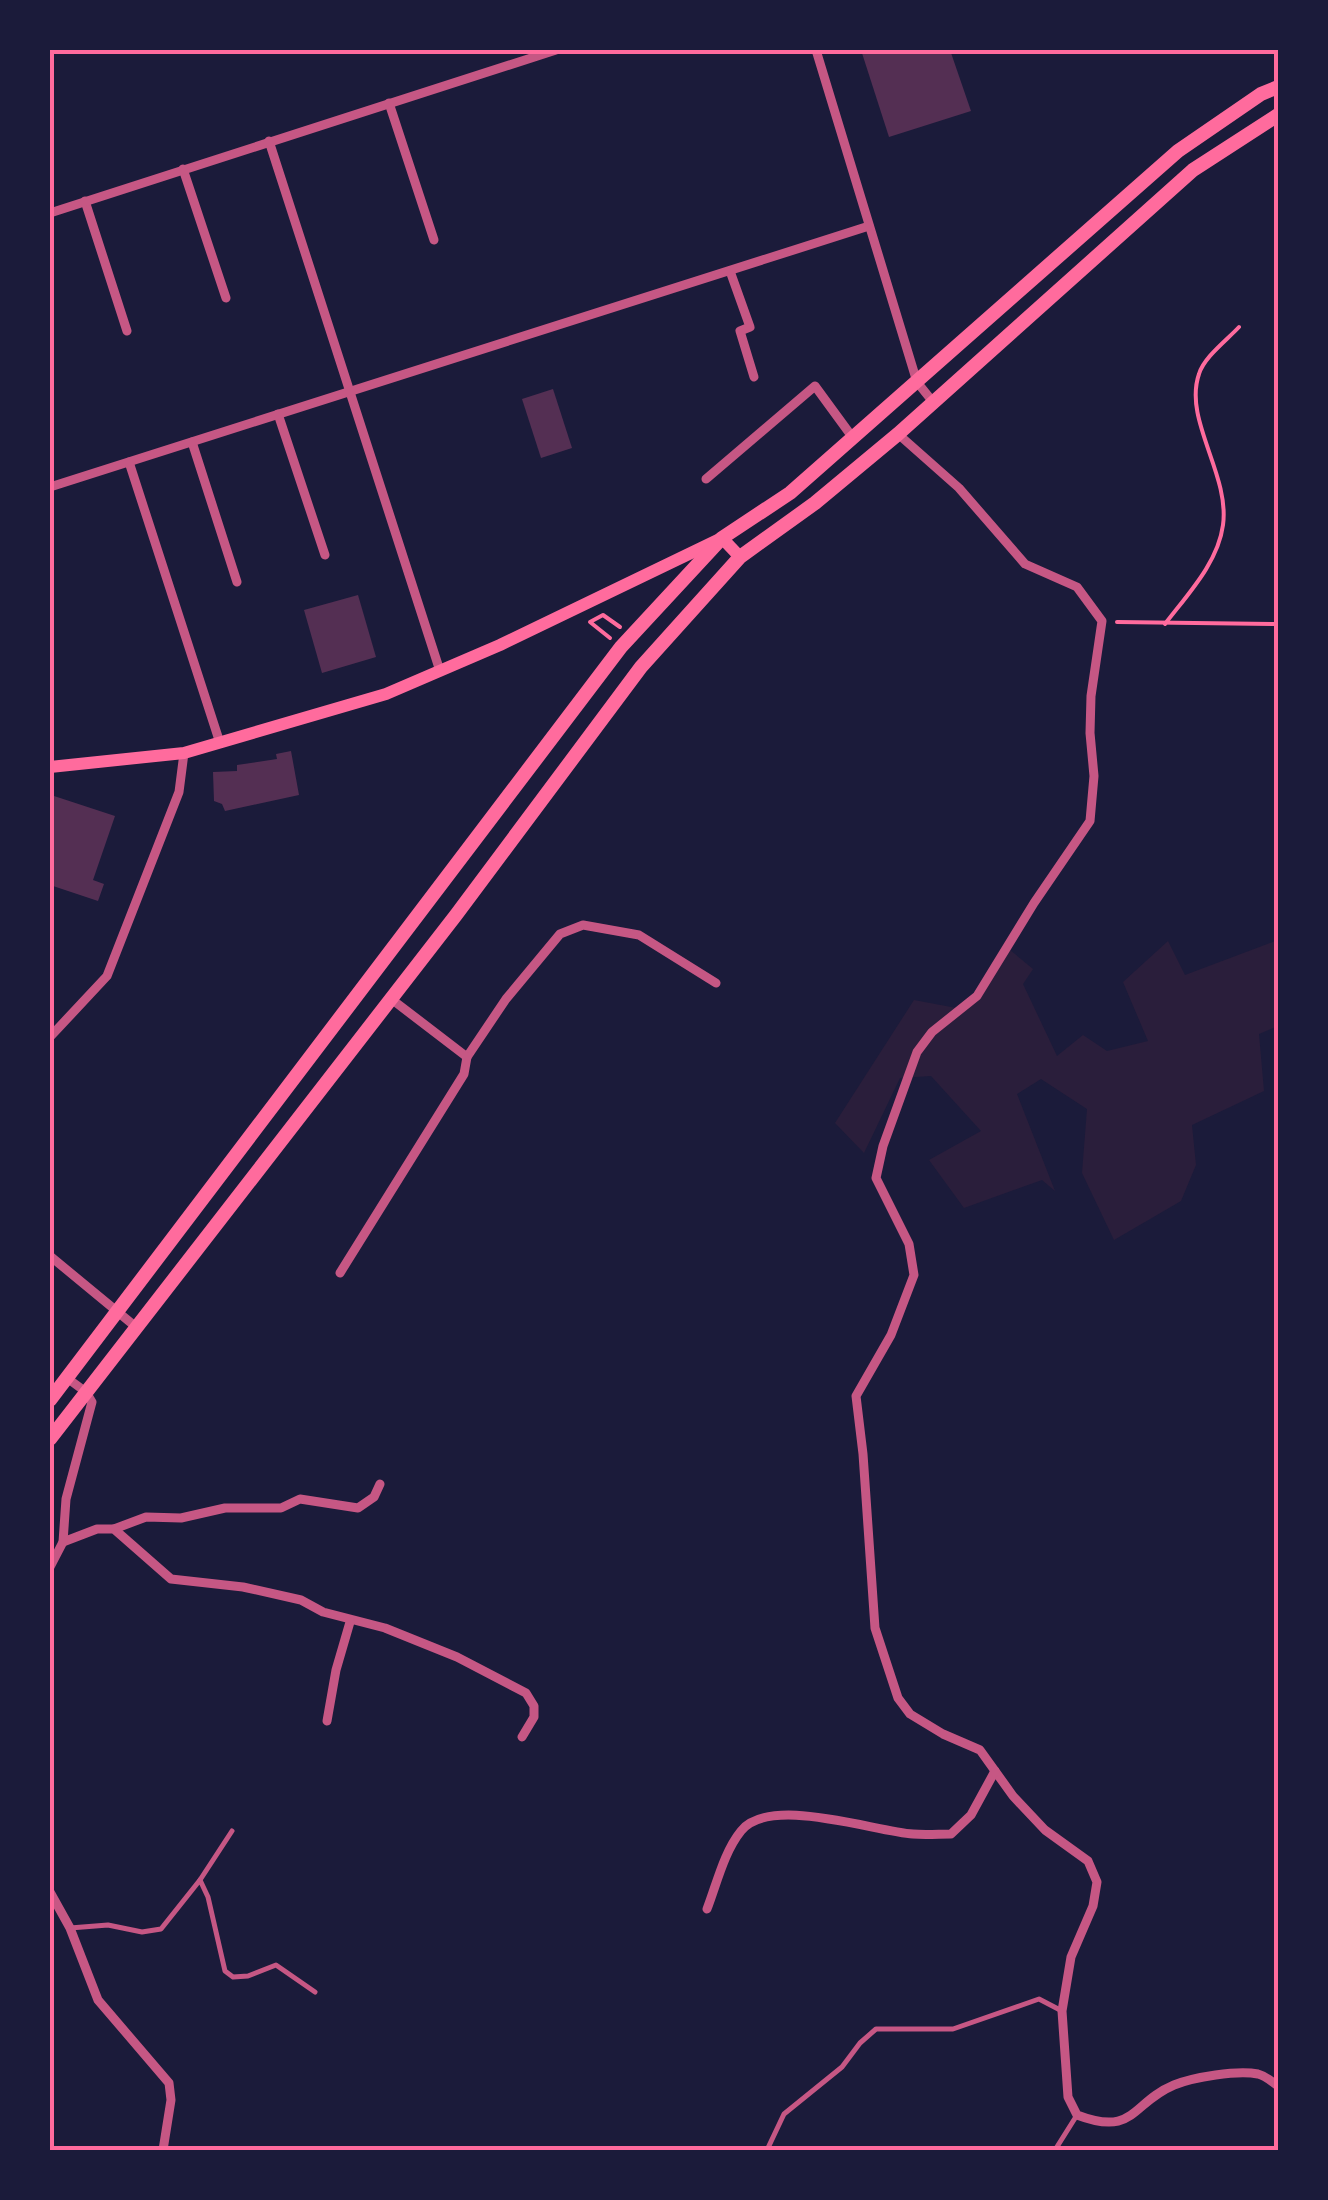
<svg xmlns="http://www.w3.org/2000/svg" width="1328" height="2200" viewBox="0 0 1328 2200" font-family="'Noto Sans',sans-serif">
<style>
.green{fill:#2a1e3b}
.building{fill:#542f53}
.lines{fill:none;stroke-linecap:round;stroke-linejoin:round}
.path{stroke:#ff6b9d;stroke-width:4}
.service{stroke:#c65784;stroke-width:5}
.minor{stroke:#c65784;stroke-width:9}
.secondary{stroke:#ff6b9d;stroke-width:12}
.primary{stroke:#ff6b9d;stroke-width:14}
.neatline{fill:none;stroke:#ff6b9d;stroke-width:4}
</style>
<rect width="100%" height="100%" fill="#1b1b3a"/>
<polygon class="green" points="1278,940 1278,1026 1259,1034 1264,1091 1192,1125 1196,1165 1181,1201 1114,1240 1082,1173 1087,1109 1041,1079 1017,1094 1055,1191 1042,1180 964,1208 929,1160 981,1131 931,1076 900,1078 864,1153 835,1123 914,1000 967,1010 1004,945 1033,969 1023,984 1057,1056 1083,1035 1107,1051 1148,1041 1123,982 1168,941 1185,975"/>
<g class="building">
<polygon points="861,50 950,50 971,111 889,137"/>
<polygon points="553,389 572,448 541,458 522,399"/>
<polygon points="358,595 376,657 322,673 304,610"/>
<polygon points="291,751 299,795 225,811 222,804 214,801 213,772 237,771 237,765 277,759 276,754"/>
<polygon points="51,795 115,816 93,880 104,884 98,901 50,885"/>
</g>
<g class="lines">
<g class="path">
<polyline points="1117,622 1278,624"/>
<path d="M1165 624C1187 595 1218 563 1223 525 1230 474 1183 420 1199 374 1204 357 1227 340 1239 327"/>
<polyline points="610,638 590,622 603,615 620,627"/>
</g>
<g class="service">
<polyline points="200,1880 232,1831"/>
<polyline points="70,1928 108,1925 142,1932 161,1929 200,1880 208,1897 225,1971 233,1977 248,1976 276,1965 315,1992"/>
<polyline points="767,2150 784,2114 842,2067 860,2043 876,2029 953,2029 1039,1999 1062,2011"/>
<polyline points="1055,2150 1077,2115"/>
</g>
<g class="minor">
<polyline points="816,50 917,382 933,402"/>
<polyline points="389,103 434,240"/>
<polyline points="269,141 440,671"/>
<polyline points="183,169 226,298"/>
<polyline points="85,201 127,331"/>
<polyline points="50,213 556,50"/>
<polyline points="730,271 750,327 740,331 754,377"/>
<polyline points="278,414 325,555"/>
<path d="M898 434 959 488 1025 564 1077 587 1102 621 1091 696 1090 733 1094 776 1090 821 1034 903 977 996 932 1032 917 1052 883 1146 876 1178 909 1244 914 1275 891 1335 856 1396 863 1454 875 1628 898 1698 910 1714 943 1734 980 1750 1013 1796 1045 1830 1088 1861 1097 1882 1093 1906 1071 1957 1062 2011 1068 2097 1077 2115C1135 2137 1131 2103 1174 2085 1194 2077 1237 2070 1258 2074 1266 2076 1272 2082 1278 2086"/>
<polyline points="192,442 237,582"/>
<polyline points="129,462 220,743"/>
<polyline points="706,479 815,386 853,438"/>
<polyline points="50,487 869,226"/>
<polyline points="50,1037 107,976 179,792 184,753"/>
<polyline points="467,1057 506,999 560,934 583,925 639,935 716,983"/>
<polyline points="50,1256 136,1327"/>
<polyline points="340,1273 464,1074 467,1057 390,998"/>
<polyline points="114,1529 146,1517 181,1518 225,1508 281,1508 300,1499 358,1508 374,1497 380,1484"/>
<polyline points="63,1542 97,1529 114,1529 171,1579 243,1587 301,1600 323,1612 385,1628 457,1657 526,1693 534,1706 534,1717 522,1737"/>
<polyline points="50,1567 63,1542 66,1499 92,1402 86,1392 67,1378"/>
<polyline points="327,1721 336,1670 350,1622"/>
<polyline points="50,1892 70,1928 98,2000 169,2083 171,2100 163,2150"/>
<path d="M707 1909C717 1883 724 1852 741 1831 769 1795 873 1831 913 1834 925 1835 939 1834 951 1834L971 1815 995 1771"/>
</g>
<polyline class="secondary" points="50,767 184,753 386,694 500,645 722,538 740,557"/>
<g class="primary">
<polyline points="50,1400 621,647 722,538 790,493 1178,151 1261,94 1278,87"/>
<polyline points="50,1439 456,915 641,667 740,557 815,503 898,434 1193,170 1278,115"/>
</g>
</g>
<rect width="1328" height="2200" fill="none" stroke="#1b1b3a" stroke-width="105"/>
<rect x="52" y="52" width="1224" height="2096" class="neatline"/>
</svg>
